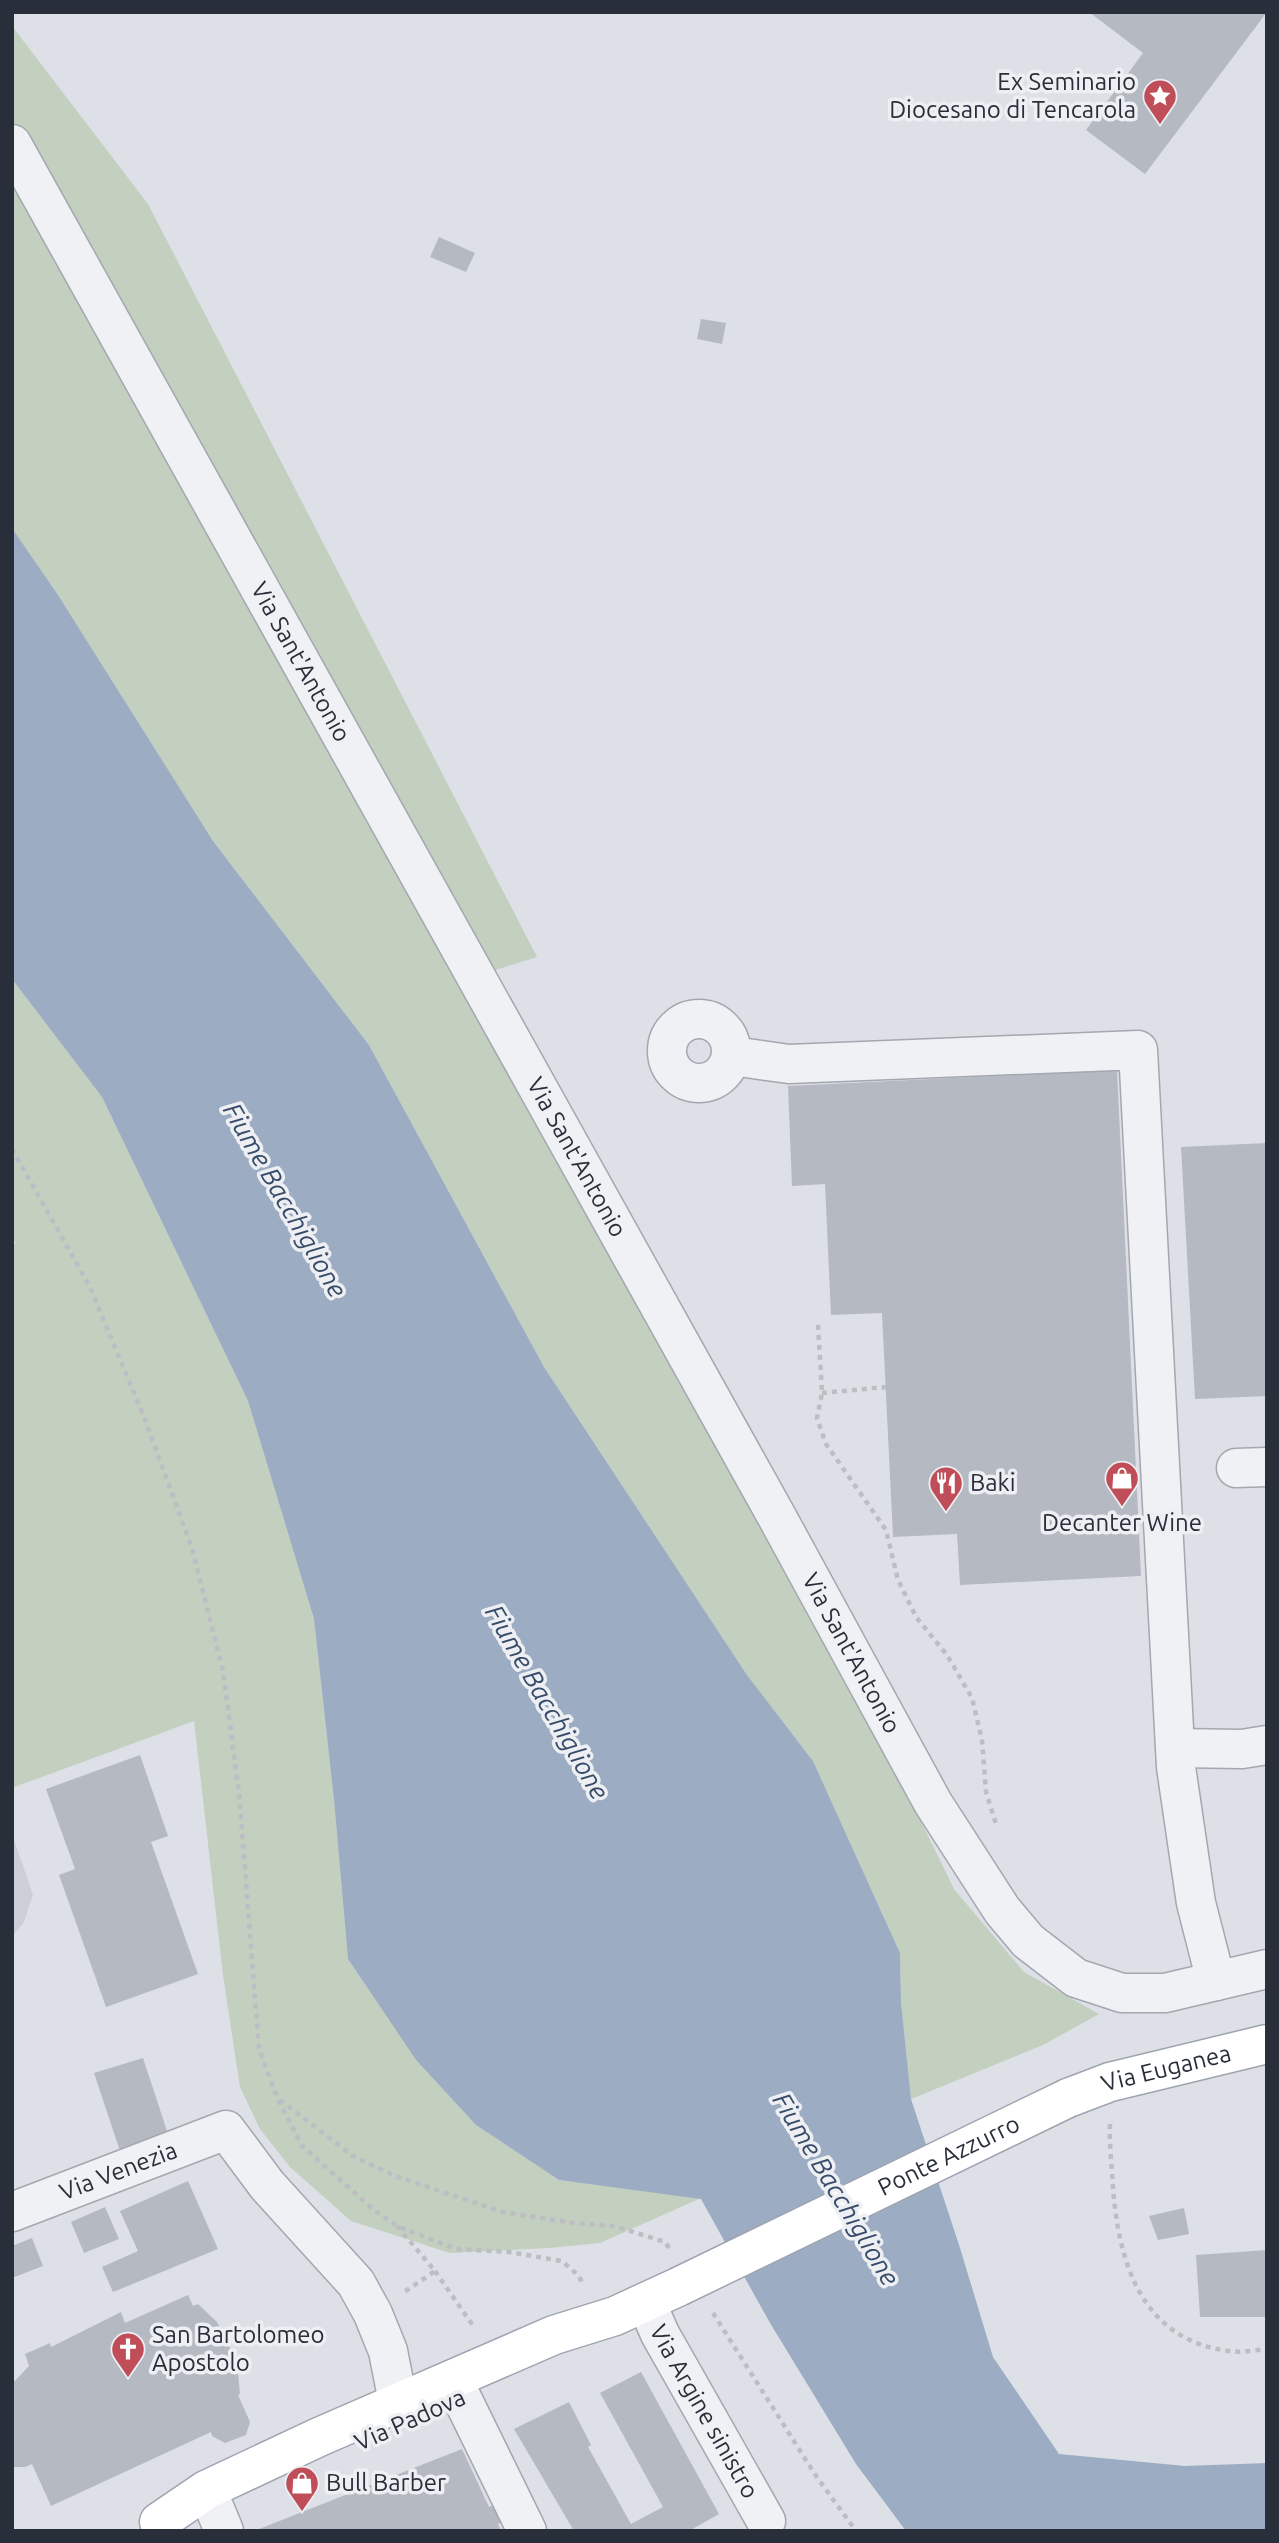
<svg xmlns="http://www.w3.org/2000/svg" width="1279" height="2543" viewBox="0 0 1279 2543" font-family="Ubuntu,sans-serif">
<style>
.built{fill:#cccfd7}
.green{fill:#c3cfbf}
.water{fill:#9cacc2}
.building{fill:#b5b9c2}
.lines{fill:none;stroke-linecap:round;stroke-linejoin:round}
.minor-casing{stroke:#a3a7af;stroke-width:41}
.major-casing{stroke:#9ea4b0;stroke-width:41}
.path{stroke:#bcbec4;stroke-width:4.5;stroke-dasharray:5 5;stroke-linecap:butt}
.minor{stroke:#f0f1f4;stroke-width:38}
.major{stroke:#fff;stroke-width:38}
.major-bridge-casing{stroke:#9ea4b0;stroke-width:41;stroke-linecap:butt}
.major-bridge{stroke:#fff;stroke-width:38}
.labels{text-anchor:middle;stroke-width:7;stroke-linejoin:round;paint-order:stroke}
.poi-label{font-size:24px;fill:#292e3b;stroke:#edeff3;text-anchor:start}
.street-label{font-size:24px;fill:#292e3b;stroke:#edeff3}
.water-label{font-size:26px;font-style:italic;fill:#374b6a;stroke:#edeff3}
</style>
<rect width="100%" height="100%" fill="#dde0e6"/>
<polygon class="built" points="12,1834 33,1895 23,1924 12,1936"/>
<g class="green">
<polygon points="12,26 148,204 537,957 473,977 774,1521 954,1889 1024,1972 1099,2014 1043,2045 911,2099 901,2002 900,1953 813,1761 747,1675 544,1367 369,1045 213,841 58,595 12,528"/>
<polygon points="12,979 102,1097 248,1401 314,1619 334,1800 348,1959 416,2060 476,2125 559,2180 701,2198 600,2243 550,2248 450,2253 351,2221 290,2167 260,2129 240,2087 223,1975 194,1721 12,1788 12,1245 16,1243 12,1238"/>
</g>
<polygon class="water" points="12,528 58,595 213,841 369,1045 544,1367 747,1675 813,1761 900,1953 901,2002 911,2099 960,2248 993,2357 1059,2454 1185,2466 1267,2463 1267,2531 906,2531 856,2464 770,2323 701,2199 559,2180 476,2125 416,2060 348,1959 334,1800 314,1619 248,1401 102,1097 12,979"/>
<g class="building">
<polygon points="1089,12 1267,12 1145,174 1086,130 1143,53"/>
<polygon points="439,237 475,253 466,272 430,257"/>
<polygon points="701,319 726,323 722,344 697,339"/>
<polygon points="1117,1070 1141,1576 960,1585 957,1534 893,1537 882,1313 831,1315 825,1184 792,1186 788,1086"/>
<polygon points="1267,1143 1267,1396 1195,1399 1181,1147"/>
<polygon points="140,1755 168,1836 151,1842 198,1974 106,2007 59,1875 75,1869 46,1789"/>
<polygon points="143,2058 169,2137 122,2157 94,2073"/>
<polygon points="188,2181 218,2249 113,2292 102,2267 138,2251 120,2211"/>
<polygon points="105,2207 119,2239 84,2253 71,2222"/>
<polygon points="1184,2208 1189,2234 1158,2240 1149,2216"/>
<polygon points="32,2238 43,2266 12,2278 12,2246"/>
<polygon points="1267,2250 1267,2317 1200,2317 1196,2255"/>
<polygon points="188,2295 193,2306 198,2304 217,2322 229,2345 238,2373 240,2394 238,2395 250,2422 246,2435 225,2443 212,2436 211,2432 51,2506 32,2464 25,2467 12,2467 12,2384 29,2366 25,2354 50,2343 51,2347 121,2312 125,2323"/>
<polygon points="641,2372 719,2514 689,2531 574,2531 514,2429 569,2402 591,2445 588,2447 631,2524 663,2507 600,2393"/>
<polygon points="462,2449 489,2507 501,2502 509,2519 498,2524 501,2531 260,2531 259,2529"/>
</g>
<g class="lines">
<g class="minor-casing">
<g id="minor">
<path id="s1" d="M12 144 777 1517 933 1803 1002 1910 1028 1941 1076 1978 1122 1993H1165L1267 1969"/>
<circle cx="699" cy="1051" r="32"/>
<polyline points="732,1056 789,1064 1138,1050 1176,1767 1196,1903 1216,1981"/>
<polyline points="1236,1468 1267,1467"/>
<polyline points="1176,1748 1242,1749 1267,1745"/>
<path id="s2" d="M12 2212 226 2130 267 2185 356 2283 373 2314 388 2351 398 2402"/>
<path id="s3" d="M646 2302 660 2334 766 2521"/>
<polyline points="461,2396 527,2531"/>
<polyline points="215,2509 224,2531"/>
</g>
</g>
<g class="major-casing">
<g id="major">
<path id="s4" d="M1068 2098 1110 2082 1267 2044"/>
<polyline points="159,2522 206,2490 319,2437 554,2335 615,2316 678,2287"/>
</g>
</g>
<g class="path">
<polyline points="12,1149 90,1287 144,1417 192,1548 223,1671 239,1793 259,2049 277,2097 302,2146 374,2210 397,2226 456,2249 509,2252 562,2261 579,2276 583,2285"/>
<polyline points="818,1325 822,1393 817,1418 826,1444 886,1530 898,1580 916,1617 947,1655 972,1698 982,1740 986,1792 996,1824"/>
<polyline points="822,1393 886,1387"/>
<polyline points="280,2100 353,2156 395,2176 503,2212 574,2223 614,2226 665,2242 669,2248"/>
<path d="M1110 2124C1109 2145 1112 2167 1113 2188 1119 2264 1142 2340 1229 2351 1241 2353 1255 2350 1267 2349"/>
<polyline points="397,2226 435,2271 403,2293"/>
<polyline points="435,2271 474,2327"/>
<polyline points="713,2313 816,2476 856,2531"/>
</g>
<use href="#minor" class="minor"/>
<use href="#major" class="major"/>
<g class="major-bridge-casing">
<g id="major-bridge">
<path id="s5" d="M678 2287 1068 2098"/>
</g>
</g>
<use href="#major-bridge" class="major-bridge"/>
</g>
<defs>
<g id="sight-pin" transform="scale(1.75)"><path d="M0 17L-7.5 6A9.5 9.5 0 1 1 7.5 6Z" fill="#bf4e59" stroke="#edeff3"/><path d="M0-6L1.8-2.2L6-1.7L2.9 1.2L3.7 5.4L0 3.3L-3.7 5.4L-2.9 1.2L-6-1.7L-1.8-2.2Z" fill="#fff"/></g>
<g id="shop-pin" transform="scale(1.75)"><path d="M0 17L-7.5 6A9.5 9.5 0 1 1 7.5 6Z" fill="#bf4e59" stroke="#edeff3"/><path d="M-5-2.5h2.3a2.7 3.5 0 0 1 5.4 0H5L5.5 6h-11ZM-1.5-2.5h3a1.5 2.3 0 0 0-3 0Z" fill="#fff"/></g>
<g id="restaurant-pin" transform="scale(1.75)"><path d="M0 17L-7.5 6A9.5 9.5 0 1 1 7.5 6Z" fill="#bf4e59" stroke="#edeff3"/><path d="M-5-6h1v4h1v-4h1v4h1v-4h1v5L-1.5 .5V6h-2V.5L-5-1ZM5-6V6H3V1.5H1.5Q1.5-4 5-6Z" fill="#fff"/></g>
<g id="church-pin" transform="scale(1.75)"><path d="M0 17L-7.5 6A9.5 9.5 0 1 1 7.5 6Z" fill="#bf4e59" stroke="#edeff3"/><path d="M-1.2-6h2.4v3.5h3.3v2.4h-3.3V6h-2.4V-.1h-3.3v-2.4h3.3Z" fill="#fff"/></g>
</defs>
<g fill-rule="evenodd">
<use href="#sight-pin" x="1160" y="96"/>
<use href="#shop-pin" x="1122" y="1478"/>
<use href="#restaurant-pin" x="946" y="1483"/>
<use href="#church-pin" x="128" y="2349"/>
<use href="#shop-pin" x="302" y="2483"/>
</g>
<g class="labels">
<g class="poi-label">
<text x="1136" y="90" text-anchor="end">Ex Seminario<tspan x="1136" dy="28">Diocesano di Tencarola</tspan></text>
<text x="970" y="1491">Baki</text>
<text x="1122" y="1531" text-anchor="middle">Decanter Wine</text>
<text x="152" y="2343">San Bartolomeo<tspan x="152" dy="28">Apostolo</tspan></text>
<text x="326" y="2491">Bull Barber</text>
</g>
<g class="street-label">
<text dy="8" stroke="none"><textPath href="#s1" startOffset="593">Via Sant'Antonio</textPath></text>
<text dy="8" stroke="none"><textPath href="#s1" startOffset="1160">Via Sant'Antonio</textPath></text>
<text dy="8" stroke="none"><textPath href="#s1" startOffset="1727">Via Sant'Antonio</textPath></text>
<text dy="8" stroke="none"><textPath href="#s4" startOffset="103">Via Euganea</textPath></text>
<text dy="8" stroke="none"><textPath href="#s5" startOffset="301">Ponte Azzurro</textPath></text>
<text dy="8" stroke="none"><textPath href="#s2" startOffset="114">Via Venezia</textPath></text>
<text dy="8" stroke="none"><textPath href="#s3" startOffset="124">Via Argine sinistro</textPath></text>
<text transform="translate(410 2420) rotate(-24)" y="8">Via Padova</text>
</g>
<g class="water-label">
<text transform="translate(285 1200) rotate(60)" y="9">Fiume Bacchiglione</text>
<text transform="translate(547 1702) rotate(60)" y="9">Fiume Bacchiglione</text>
<text transform="translate(836 2189) rotate(59)" y="9">Fiume Bacchiglione</text>
</g>
</g>
<rect width="1279" height="2543" fill="none" stroke="#292e3b" stroke-width="28"/>
</svg>
